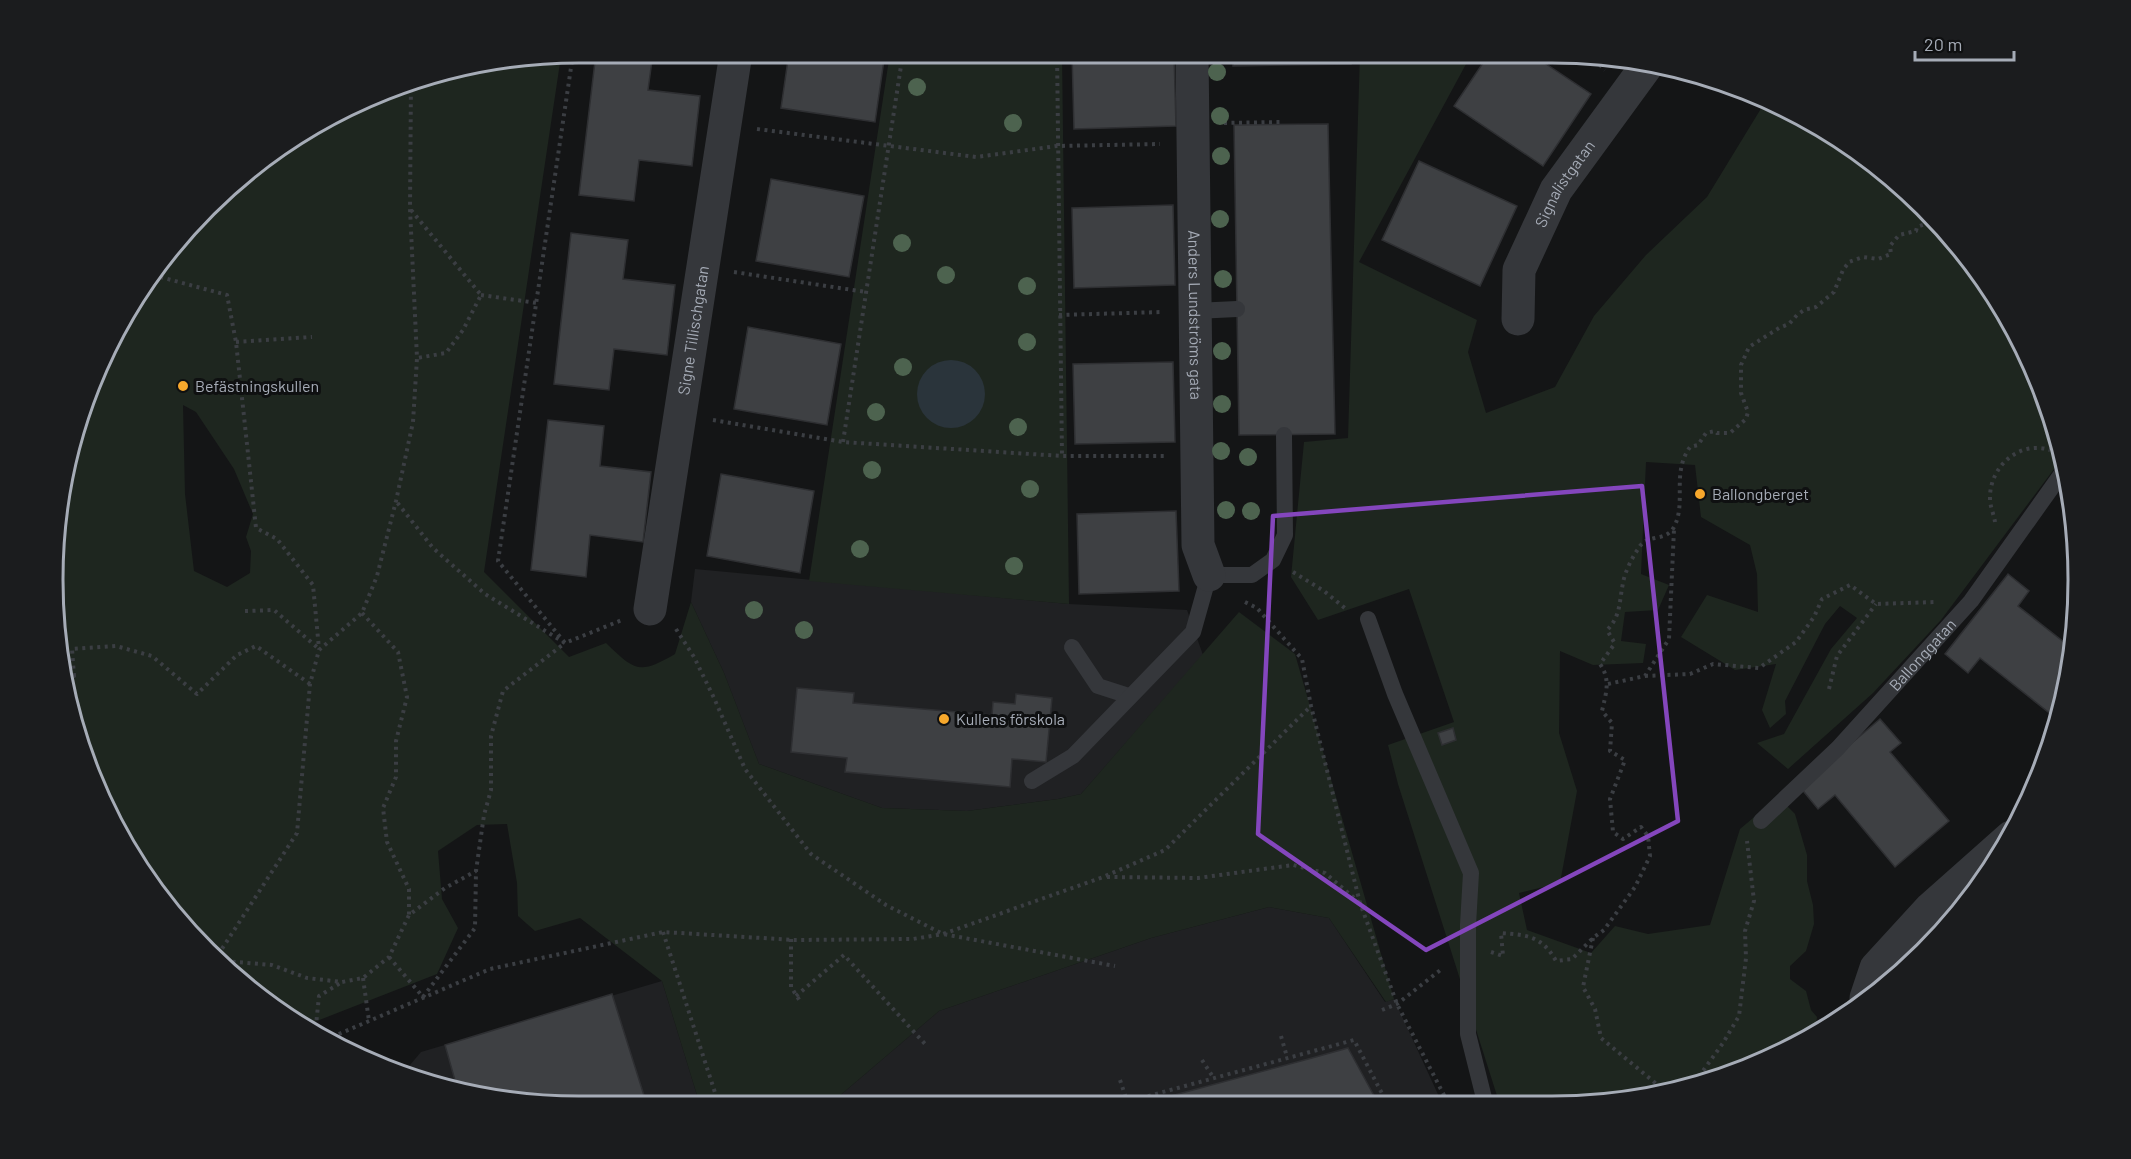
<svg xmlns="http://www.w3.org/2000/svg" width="2131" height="1159" viewBox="0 0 2131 1159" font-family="Barlow,sans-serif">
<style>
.built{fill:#202123}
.green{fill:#1e261f;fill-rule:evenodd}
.water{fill:#2a343b}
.building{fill:#3e4043;stroke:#2e2f32;stroke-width:1.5}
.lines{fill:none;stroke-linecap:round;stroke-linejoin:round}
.path{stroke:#3b3e43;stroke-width:4;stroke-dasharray:3 4.5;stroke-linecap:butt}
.service{stroke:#35373b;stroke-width:16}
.minor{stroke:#35373b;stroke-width:33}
.tree{fill:#4d634f}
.marked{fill:none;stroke:#8446bd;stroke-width:4.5;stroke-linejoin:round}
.poi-dot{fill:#f7a82c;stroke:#0f1011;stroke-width:2}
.labels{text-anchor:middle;stroke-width:6;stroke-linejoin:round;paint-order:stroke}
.street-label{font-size:16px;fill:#a6acb7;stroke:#0f1011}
.poi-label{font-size:16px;fill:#a6acb7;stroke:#0f1011;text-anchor:start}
.rim{fill:none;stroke:#a6acb7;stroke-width:3}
</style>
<rect width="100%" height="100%" fill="#141516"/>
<g class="built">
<polygon points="695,569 1069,604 1187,610 1203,655 1081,794 1058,799 967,811 882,808 759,764 724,673 691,602"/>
<polygon points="1269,907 1329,918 1385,1002 1394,999 1442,1103 830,1104 939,1011 1151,938"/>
<polygon points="662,981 700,1105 545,1105 443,1088 404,1072 421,1052"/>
</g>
<g class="green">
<polygon points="890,53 1062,53 1069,604 809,581"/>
<polygon points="1360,53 1472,53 1359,262 1477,320 1468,352 1486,413 1555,387 1594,316 1646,255 1707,197 1765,102 1815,123 1899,183 1969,258 2024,346 2060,443 2063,457 1941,620 1873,693 1788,769 1757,743 1784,734 1831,649 1857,618 1840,606 1825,624 1785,701 1786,714 1770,728 1762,710 1776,664 1735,670 1681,637 1707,595 1758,612 1757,574 1750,545 1701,517 1695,465 1646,462 1641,574 1669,585 1658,610 1625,612 1621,641 1646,644 1643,663 1593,665 1560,651 1559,733 1577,791 1560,883 1519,893 1527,930 1591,953 1615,926 1648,934 1710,925 1740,829 1778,797 1795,814 1807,855 1807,881 1813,905 1814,924 1806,951 1790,966 1790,979 1806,991 1811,1010 1817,1017 1815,1032 1721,1078 1620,1102 1499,1102 1398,784 1388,745 1454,722 1409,589 1318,620 1291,577 1304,442 1348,438"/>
<path d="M561 56 484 572 569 657 606 643C635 671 639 675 675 654L691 602 724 673 759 764 882 808 967 811 1058 799 1081 794 1239 612 1295 654 1394 999 1386 1002 1329 918 1269 907 1151 938 939 1011 830 1104 700 1105 662 981 580 918 535 931 518 916 517 883 507 824 477 825 438 851 442 899 458 928 437 974 304 1026 184 927 93 781 54 614 70 443 141 287 258 162 410 81ZM183 405 196 412 234 469 253 514 246 537 251 551 250 573 227 587 194 571 185 494Z"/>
</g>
<circle class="water" cx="951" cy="394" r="34"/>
<g class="building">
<polygon points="596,53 653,53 648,90 700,96 692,166 639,160 634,201 579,195"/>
<polygon points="789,53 885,53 875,122 781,108"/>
<polygon points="1072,53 1174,53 1176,126 1074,129"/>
<polygon points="1233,53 1351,53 1351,64 1233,66"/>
<polygon points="1489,54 1531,54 1591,94 1543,166 1454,106"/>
<polygon points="1328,124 1335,434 1239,435 1234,125"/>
<polygon points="1419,161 1517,206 1480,286 1382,240"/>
<polygon points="771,179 864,196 849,277 756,261"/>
<polygon points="1173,205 1175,285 1074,288 1072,208"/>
<polygon points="571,233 628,240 623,279 675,285 667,355 614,349 609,390 554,384"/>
<polygon points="748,327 841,344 827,425 734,409"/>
<polygon points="1173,362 1175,442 1075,444 1073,364"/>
<polygon points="548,420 604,426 600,466 651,472 643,542 590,535 586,577 531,570"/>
<polygon points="721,474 814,491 800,573 707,556"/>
<polygon points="1176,511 1179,591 1079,594 1077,514"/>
<polygon points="2008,574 2029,591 2018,606 2074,650 2057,719 1980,658 1968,673 1945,654"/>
<polygon points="797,688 854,693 853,703 992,715 993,702 1015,704 1016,694 1052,698 1046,762 1012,759 1010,787 845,772 847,758 791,752"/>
<polygon points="1880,719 1901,743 1890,752 1949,821 1895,867 1835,795 1818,809 1800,787"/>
<polygon points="1453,728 1456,740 1442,745 1438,733"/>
<polygon points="612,994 647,1105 545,1105 458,1091 445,1045"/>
<polygon points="1348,1048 1378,1103 1141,1104 1312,1058"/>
</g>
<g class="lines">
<g class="path">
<polyline points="1057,53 1062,456"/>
<polyline points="573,54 498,561 565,643 622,620"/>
<polyline points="1589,54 1605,70"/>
<polyline points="1224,123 1281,122 1281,125"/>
<polyline points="757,129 976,157 1057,146 1160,144"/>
<polyline points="411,210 481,295 463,330 446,353 417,358"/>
<polyline points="734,272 866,292"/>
<polyline points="153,275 227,295 236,342 256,528 277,539 313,585 319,649"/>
<polyline points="481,295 537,303"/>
<polyline points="1059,315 1163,312"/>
<polyline points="236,342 312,337"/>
<polyline points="713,420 843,442 1062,456 1165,456"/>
<polyline points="843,442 903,53"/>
<path d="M1995 522C1994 515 1990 506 1990 499 1989 467 2019 440 2050 450"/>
<polyline points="1293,572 1324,591 1346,609"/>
<polyline points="1245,602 1257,608 1302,659 1311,706 1360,903 1397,1004 1448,1103"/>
<polyline points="245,611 274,610 319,649"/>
<polyline points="362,613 398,652 407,697 396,741 396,777 383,808 387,842 409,889 409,915"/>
<polyline points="676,629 694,657 714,698 745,769 811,854 886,905 943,934 1115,966"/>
<polyline points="67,673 74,676 72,649 116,646 152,656 197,694 237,655 256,646 310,684"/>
<polyline points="1645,676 1690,674 1713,664 1759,668 1796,642 1814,617 1822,599 1850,585 1876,604 1935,602"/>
<polyline points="1608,684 1645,676 1669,639 1674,529"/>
<polyline points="1829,689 1837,656 1876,604"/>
<polyline points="1107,877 1198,878 1293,865 1325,873 1360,903"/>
<polyline points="663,932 719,1105"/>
<polyline points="1593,938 1583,987 1595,1009 1601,1038 1665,1091"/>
<polyline points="791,939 791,987 800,1001"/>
<path d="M1491 952 1503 956 1501 933C1527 935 1542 936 1556 961L1572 959 1593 938 1604 930 1635 887 1650 856 1648 836 1641 827 1623 839 1613 832 1610 799 1625 760 1610 751 1612 723 1602 711C1606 693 1611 680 1600 664L1613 646 1614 642 1607 630C1621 616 1619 602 1623 583 1625 571 1633 556 1640 546 1648 534 1666 542 1674 527 1687 502 1671 474 1690 447L1698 445 1706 433 1715 431 1717 433H1730L1746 419 1748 412 1741 393V365L1749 347 1779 328 1789 324 1797 315 1804 310 1816 307 1834 292 1843 270 1849 262 1863 257 1878 259 1891 254 1890 246 1899 235 1916 231 1917 227 1934 221"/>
<polyline points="218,955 297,833 310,684 319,650 362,613 377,576 396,501 413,422 417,358 410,209 411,80"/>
<polyline points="389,957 423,997 475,928 476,871 484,815 491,790 491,736 503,691 565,643 485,594 433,548 396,501"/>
<polyline points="225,961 272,965 307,978 342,982 363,978 389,957 409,915 445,888 476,871"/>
<polyline points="363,978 369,1021"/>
<polyline points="796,996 844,955 925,1044"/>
<polyline points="1382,1010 1397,1004 1443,968"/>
<polyline points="315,1035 319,996 342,982"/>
<polyline points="1281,1036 1287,1057"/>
<polyline points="325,1040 490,969 663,932 795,940 913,939 943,934 1103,877 1165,850 1311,706"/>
<polyline points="1202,1060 1213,1077"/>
<polyline points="1120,1080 1127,1101"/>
<polyline points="1697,1084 1700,1075 1723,1043 1739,1016 1746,958 1745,931 1754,901 1747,841"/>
<polyline points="1119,1104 1354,1040 1387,1103"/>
</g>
<g class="service">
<polyline points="1195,311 1237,309"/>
<polyline points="1368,619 1395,694 1471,873 1468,925 1468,1034 1485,1102"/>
<polyline points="1072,647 1098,686 1129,696"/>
<polyline points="1032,781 1073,756 1193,632 1209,575 1252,575 1273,560 1285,535 1284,435"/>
<path id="s1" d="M1761 821 1838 748 1971 601 2065 469"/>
</g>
<g class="minor">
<path id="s2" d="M1192 53 1198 545 1209 575"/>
<path id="s3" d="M1518 319 1519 270 1556 190 1648 64"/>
<path id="s4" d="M650 609 736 53"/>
<polyline points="1866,998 1876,968 1931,908 2011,837"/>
</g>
</g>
<g class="tree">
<circle cx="1217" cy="72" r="9"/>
<circle cx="917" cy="87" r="9"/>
<circle cx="1220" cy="116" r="9"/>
<circle cx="1013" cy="123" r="9"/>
<circle cx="1221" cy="156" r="9"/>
<circle cx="1220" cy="219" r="9"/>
<circle cx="902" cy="243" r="9"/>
<circle cx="946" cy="275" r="9"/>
<circle cx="1223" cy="279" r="9"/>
<circle cx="1027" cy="286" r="9"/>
<circle cx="1027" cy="342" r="9"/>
<circle cx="1222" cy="351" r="9"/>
<circle cx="903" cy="367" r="9"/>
<circle cx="1222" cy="404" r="9"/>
<circle cx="876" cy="412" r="9"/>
<circle cx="1018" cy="427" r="9"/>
<circle cx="1221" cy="451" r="9"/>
<circle cx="1248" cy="457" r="9"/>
<circle cx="872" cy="470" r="9"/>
<circle cx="1030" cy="489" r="9"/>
<circle cx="1226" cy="510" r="9"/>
<circle cx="1251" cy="511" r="9"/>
<circle cx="860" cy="549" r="9"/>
<circle cx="1014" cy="566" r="9"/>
<circle cx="754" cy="610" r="9"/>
<circle cx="804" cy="630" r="9"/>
</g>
<path class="marked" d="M1642 486 1678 821 1426 950 1258 834 1273 516Z"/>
<g class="poi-dot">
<circle cx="183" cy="386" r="6"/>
<circle cx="1700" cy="494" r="6"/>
<circle cx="944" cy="719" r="6"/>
</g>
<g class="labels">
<g class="street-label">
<text dy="6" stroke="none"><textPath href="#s3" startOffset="147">Signalistgatan</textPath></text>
<text dy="6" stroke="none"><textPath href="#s2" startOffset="262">Anders Lundströms gata</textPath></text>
<text dy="6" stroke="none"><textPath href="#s4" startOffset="282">Signe Tillischgatan</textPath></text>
<text dy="6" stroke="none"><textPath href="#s1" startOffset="232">Ballonggatan</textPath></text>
</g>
<g class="poi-label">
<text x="195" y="392">Befästningskullen</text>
<text x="1712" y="500">Ballongberget</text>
<text x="956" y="725">Kullens förskola</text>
</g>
</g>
<path d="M0 0H2131V1159H0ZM579 63H1552A516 516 0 0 1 2068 579V580A516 516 0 0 1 1552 1096H579A516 516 0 0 1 63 580V579A516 516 0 0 1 579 63Z" fill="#1b1c1e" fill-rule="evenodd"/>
<path class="rim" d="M579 63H1552A516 516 0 0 1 2068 579V580A516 516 0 0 1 1552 1096H579A516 516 0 0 1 63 580V579A516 516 0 0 1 579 63Z"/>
<path d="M1915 51v9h99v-9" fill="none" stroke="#a6acb7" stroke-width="3"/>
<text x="1924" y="51" font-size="18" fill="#a6acb7" stroke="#0f1011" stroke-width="4.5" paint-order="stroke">20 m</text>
</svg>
